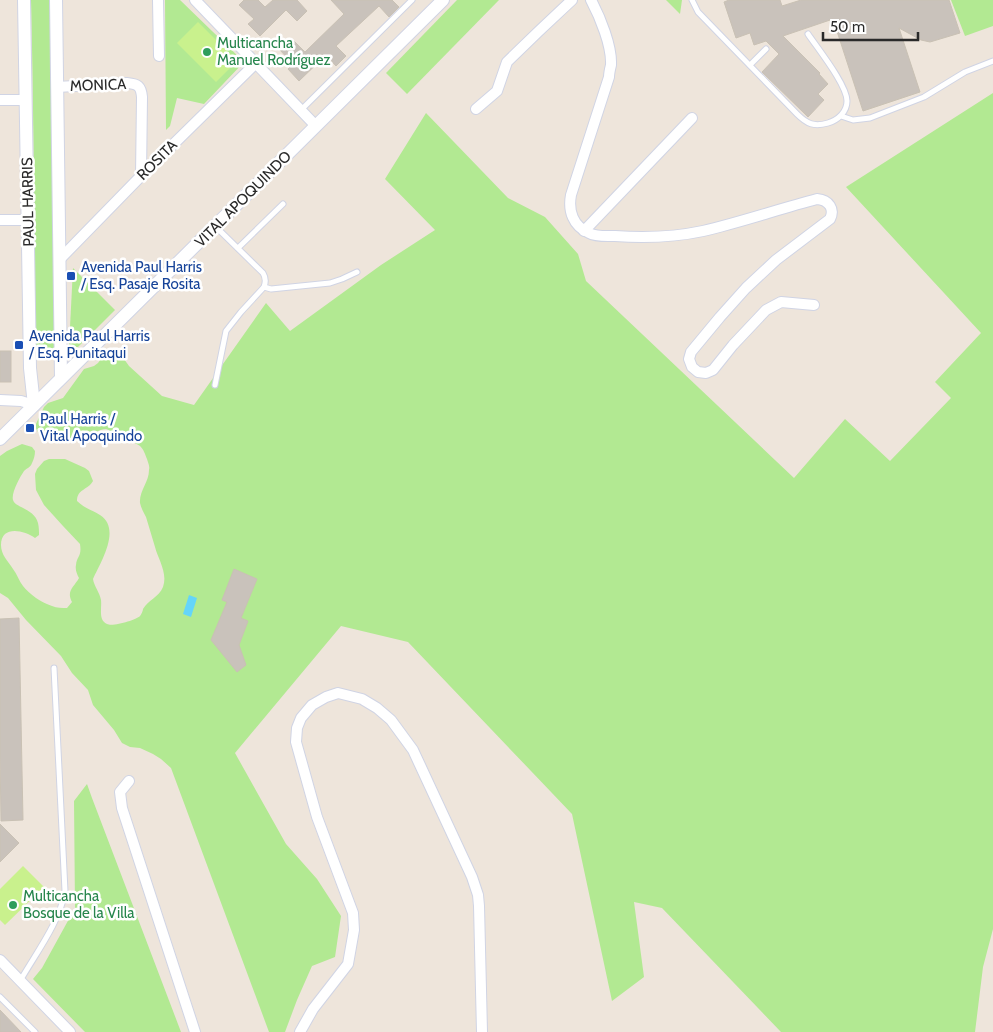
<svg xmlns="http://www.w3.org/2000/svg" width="993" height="1032" viewBox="0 0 993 1032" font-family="Cabin,sans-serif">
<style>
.green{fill:#b2e992}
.pitch{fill:#c9f18d}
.water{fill:#65d5f9}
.building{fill:#c9c2bb;stroke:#c9c1b4}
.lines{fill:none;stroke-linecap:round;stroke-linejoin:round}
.service-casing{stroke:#d0d4e4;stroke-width:7}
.minor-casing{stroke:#d0d4e4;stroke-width:12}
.tertiary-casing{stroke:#d0d4e4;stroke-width:14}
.service{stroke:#fff;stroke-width:5}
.minor{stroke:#fff;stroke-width:10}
.tertiary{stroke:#fff;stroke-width:12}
.leisure-dot{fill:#2e9e5b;stroke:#fff;stroke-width:2}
.transit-dot{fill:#1a4fb4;stroke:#fff;stroke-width:2}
.labels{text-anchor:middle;stroke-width:5;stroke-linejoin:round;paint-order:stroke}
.leisure-label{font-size:15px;fill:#27864d;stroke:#fff;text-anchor:start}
.street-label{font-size:15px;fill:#2a2a2a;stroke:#fff}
.transit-label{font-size:15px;fill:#164399;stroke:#fff;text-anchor:start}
</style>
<rect width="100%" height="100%" fill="#eee5db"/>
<g class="green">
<path d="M31 0H50L55 353 36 354C34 236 34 118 31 0Z"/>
<polygon points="165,0 180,0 244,62 204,104 177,98 170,126 166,130"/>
<polygon points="457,0 499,0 407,94 386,73"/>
<polygon points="666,0 682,0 680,14"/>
<polygon points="951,0 993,0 993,26 965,36"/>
<path d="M993 93V929L983 967 975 1032H781L662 908 634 902 644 977 612 1001 572 814 408 642 341 626 235 753 286 844 317 879 341 916 335 957 312 966 297 1000 285 1032H269L171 768 161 759 153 754 140 748 130 747 122 743 114 730 93 705 88 690 72 673 61 656 26 620 8 598 0 593V456L7 451 22 444 32 447 35 451C35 455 34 459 32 463 31 467 27 468 24 471 20 477 11 493 13 500 15 508 34 508 38 523 39 527 39 532 39 535L35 538C24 530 1 525 1 545 1 555 8 561 13 569 17 574 19 581 23 586 29 594 42 603 52 606 57 608 62 608 67 608L72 602C66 591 74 587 79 578 77 574 75 570 76 565 77 556 82 557 80 544L63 526 44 505 36 490 35 474 37 469 44 461 49 459H65L85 468 89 471 93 481C88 490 77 489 77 501 84 508 92 510 100 515 122 529 100 563 93 579 94 586 100 593 101 600 102 608 98 620 107 624 113 627 136 620 140 616 141 615 143 611 143 609 148 600 159 597 163 587 168 573 158 559 155 547 152 537 149 527 146 517 144 513 141 508 140 503 139 491 149 482 149 470 150 466 148 463 147 459 145 454 144 450 140 446 138 444 108 429 106 429 99 429 92 435 85 437 79 440 73 440 66 441 51 441 42 443 35 426L44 407 48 403 63 398 84 369 94 366 98 363 101 359 104 356 109 355H115L124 359 129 366 162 396 194 405 266 303 290 331 381 265 435 230 385 179 426 113 508 198 545 217 578 254 586 281 794 478 845 419 890 461 951 398 935 382 981 333 846 187Z"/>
<polygon points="73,268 115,310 78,347 69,347"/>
<polygon points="87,784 92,798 181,1032 85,1032 33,979 42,968 75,908 74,801"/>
</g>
<g class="pitch">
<polygon points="198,22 237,61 216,82 177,43"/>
<polygon points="23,866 44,887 5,925 0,920 0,889"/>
</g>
<polygon class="water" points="189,595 197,598 191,617 183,614"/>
<g class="building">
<polygon points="244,0 258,0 265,7 273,0 297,0 307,11 297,21 286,10 260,36 248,24 254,19 239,5"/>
<polygon points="331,0 392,0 399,7 389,17 379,6 336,46 346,56 336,66 326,55 299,81 288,69 293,64 279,49 291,38 305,52 344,14"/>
<polygon points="729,0 780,0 782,6 801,0 949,0 960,33 930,42 921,40 899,28 920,92 863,111 833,19 783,36 820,73 819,74 828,84 818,94 824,100 808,117 762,72 779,54 766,41 754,45 750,33 736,38 724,2"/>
<rect x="0" y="351" width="11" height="31"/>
<polygon points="234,569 257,579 241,618 248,621 239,645 246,665 237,672 211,640 227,602 222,600"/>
<polygon points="19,618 23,820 1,821 0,754 0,619"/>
<polygon points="0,824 19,843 0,862"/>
<polygon points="0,1010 21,1032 0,1032"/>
</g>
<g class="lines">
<g class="service-casing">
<g id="service">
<path d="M692 0 698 12 797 114C807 124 814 127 828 123 838 120 847 112 847 101 847 85 818 49 808 34"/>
<polyline points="750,65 766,49"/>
<polyline points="301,110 412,0"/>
<polyline points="841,116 853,120 870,118 924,97 965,72 993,61"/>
<polyline points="238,248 283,204"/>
<polyline points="264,287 271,289 330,283 342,279 357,272"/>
<path d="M215 385 226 331 241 312 264 287C266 282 266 278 263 273L216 227"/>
<path d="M20 981C36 953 60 922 65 891L54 668"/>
<polyline points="0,997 35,1032"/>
</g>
</g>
<g class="minor-casing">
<g id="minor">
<polyline points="158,0 159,56"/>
<polyline points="195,0 316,126"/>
<path d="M591 0C600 17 612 46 611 65 610 69 609 73 609 77L571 195C568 211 573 226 589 233 596 237 607 236 615 236 644 238 675 237 703 231 741 222 779 209 817 199 829 200 835 209 830 219L776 260 746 288 720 317 691 352 689 359 692 367 698 372 706 373 713 370 733 345 766 310 781 302 814 305"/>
<path d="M57 87 127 83C138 84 141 86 142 97L141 176"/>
<polyline points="0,100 26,100"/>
<polyline points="476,109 497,91 507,62 539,31 572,0"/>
<polyline points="0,220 28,220"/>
<polyline points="584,231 692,118"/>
<polyline points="60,259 141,176 256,63"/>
<polyline points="0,400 21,401 34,405"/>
<polyline points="129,781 120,792 122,808 195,1032"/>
<polyline points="0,960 70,1032"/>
<polyline points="300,1032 313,1009 348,964 354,930 353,913 317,817 296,742 297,728 301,718 312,705 326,697 338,693 362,699 377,708 391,720 413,750 472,877 478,895 479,906 482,1032"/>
</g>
</g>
<g class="tertiary-casing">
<g id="tertiary">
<polyline points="24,0 30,368 34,405"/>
<polyline points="56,0 61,378"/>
<polyline points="0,439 443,0"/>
</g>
</g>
<use href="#service" class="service"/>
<use href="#minor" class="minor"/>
<use href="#tertiary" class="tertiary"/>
</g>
<g class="leisure-dot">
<circle cx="207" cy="52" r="5"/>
<circle cx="13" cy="905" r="5"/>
</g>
<g class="transit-dot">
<rect x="66" y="271" width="10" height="10" rx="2.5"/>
<rect x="14" y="340" width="10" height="10" rx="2.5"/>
<rect x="25" y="423" width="10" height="10" rx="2.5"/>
</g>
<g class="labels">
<g class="leisure-label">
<text x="217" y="48">Multicancha<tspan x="217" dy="17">Manuel Rodríguez</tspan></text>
<text x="23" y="901">Multicancha<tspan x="23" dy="17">Bosque de la Villa</tspan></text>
</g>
<g class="street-label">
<text transform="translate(98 85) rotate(-2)" y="5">MONICA</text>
<text transform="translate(157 160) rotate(-45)" y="5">ROSITA</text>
<text transform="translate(243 199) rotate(-45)" y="5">VITAL APOQUINDO</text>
<text transform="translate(28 202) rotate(-91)" y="5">PAUL HARRIS</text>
</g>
<g class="transit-label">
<text x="81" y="272">Avenida Paul Harris<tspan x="81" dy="17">/ Esq. Pasaje Rosita</tspan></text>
<text x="29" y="341">Avenida Paul Harris<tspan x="29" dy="17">/ Esq. Punitaqui</tspan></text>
<text x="40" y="424">Paul Harris /<tspan x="40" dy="17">Vital Apoquindo</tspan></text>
</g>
</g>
<path d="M823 32v8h95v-8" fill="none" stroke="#2a2a2a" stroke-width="2.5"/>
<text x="830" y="32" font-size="15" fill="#2a2a2a" stroke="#ffffff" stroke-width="4" paint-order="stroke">50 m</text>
</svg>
